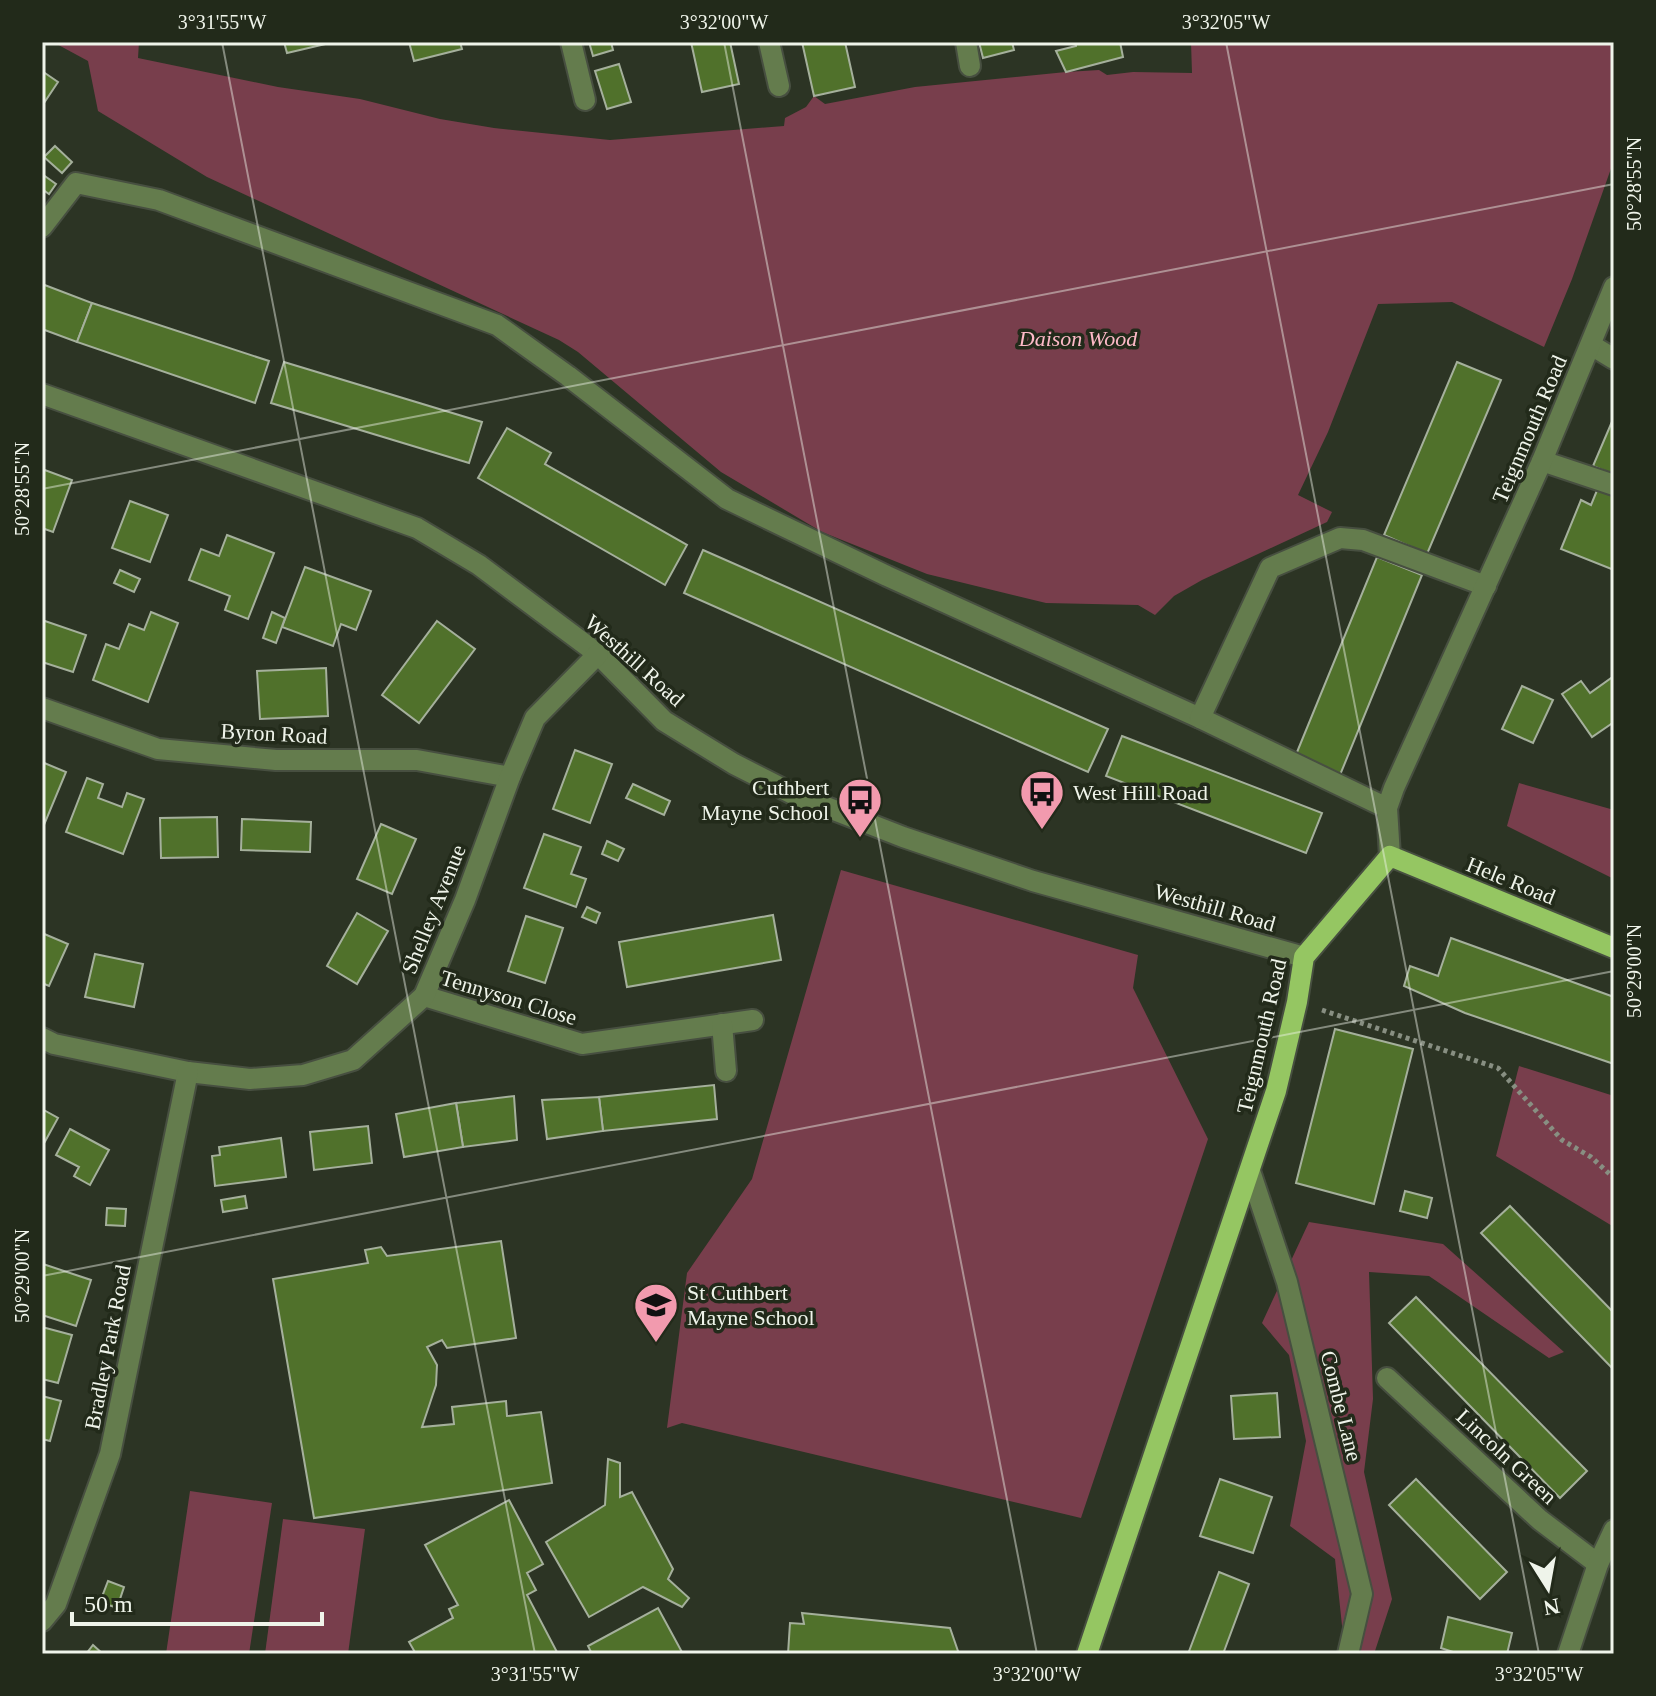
<svg xmlns="http://www.w3.org/2000/svg" width="1656" height="1696" viewBox="0 0 1656 1696" font-family="'Times New Roman',serif">
<style>
.green{fill:#783e4c}
.building{fill:#50712b;stroke:#a5b09c;stroke-width:2}
.lines{fill:none;stroke-linecap:round;stroke-linejoin:round}
.minor-casing{stroke:#474f40;stroke-width:24}
.major-casing{stroke:#474f40;stroke-width:24}
.path{stroke:#888f82;stroke-width:5;stroke-dasharray:4 4;stroke-linecap:butt}
.minor{stroke:#647c4d;stroke-width:20}
.major{stroke:#95c662;stroke-width:20}
.ticks{fill:none;stroke:#eff4ea;stroke-width:2;stroke-opacity:0.45}
.labels{text-anchor:middle;stroke-width:7;stroke-linejoin:round;paint-order:stroke}
.park-label{font-size:22px;font-style:italic;fill:#febac8;stroke:#222a1a}
.street-label{font-size:22px;fill:#eff4ea;stroke:#222a1a}
.poi-label{font-size:22px;fill:#eff4ea;stroke:#222a1a;text-anchor:start}
.neatline{fill:none;stroke:#eff4ea;stroke-width:3}
.ticks-label{font-size:20px;text-anchor:middle;fill:#eff4ea}
</style>
<rect width="100%" height="100%" fill="#2c3424"/>
<g class="green">
<polygon points="53,42 139,42 138,58 278,87 360,99 440,119 494,128 610,140 784,126 785,118 806,107 814,96 825,104 915,87 1066,72 1099,70 1107,75 1133,72 1192,73 1191,42 1614,42 1614,160 1572,279 1544,347 1452,302 1378,304 1328,432 1298,495 1332,512 1327,522 1202,580 1174,596 1155,615 1138,605 1046,603 927,574 822,532 721,472 578,352 559,340 207,177 98,111 88,61"/>
<polygon points="1519,783 1614,810 1614,879 1507,826"/>
<polygon points="841,870 1138,955 1133,988 1208,1139 1081,1518 682,1423 667,1428 687,1273 752,1179"/>
<polygon points="1519,1066 1614,1096 1614,1227 1496,1156"/>
<polygon points="1309,1222 1443,1244 1564,1352 1549,1358 1429,1276 1369,1272 1373,1399 1364,1472 1392,1599 1374,1654 1345,1654 1335,1559 1290,1526 1306,1441 1289,1355 1262,1323"/>
<polygon points="190,1491 272,1503 249,1654 166,1654"/>
<polygon points="283,1519 365,1529 348,1654 265,1654"/>
</g>
<g class="building">
<polygon points="284,42 330,42 330,43 287,53"/>
<polygon points="409,42 460,42 462,49 414,61"/>
<polygon points="589,42 611,42 613,50 593,56"/>
<polygon points="691,42 730,42 739,84 702,92"/>
<polygon points="802,42 845,42 855,87 814,96"/>
<polygon points="979,42 1012,42 1014,50 983,58"/>
<polygon points="1076,42 1120,42 1123,57 1066,72 1056,51 1076,46"/>
<polygon points="619,64 631,102 607,109 595,71"/>
<polygon points="42,71 58,82 42,106"/>
<polygon points="55,146 72,162 62,173 44,157"/>
<polygon points="42,174 56,184 49,194 42,189"/>
<polygon points="42,284 92,303 77,342 42,329"/>
<polygon points="92,303 269,361 255,403 77,342"/>
<polygon points="284,362 482,422 469,463 271,403"/>
<polygon points="1457,362 1501,380 1427,554 1384,535"/>
<polygon points="1614,417 1614,570 1561,549 1581,500 1591,505 1605,471 1593,466"/>
<polygon points="507,428 551,453 545,464 687,545 665,585 478,478"/>
<polygon points="42,469 72,480 53,532 42,528"/>
<polygon points="130,501 168,515 150,562 112,548"/>
<polygon points="227,535 274,553 248,619 225,610 230,596 189,580 201,549 219,556"/>
<polygon points="703,550 1108,729 1088,772 684,593"/>
<polygon points="1377,557 1422,575 1340,775 1295,757"/>
<polygon points="305,567 371,591 356,630 341,624 333,646 282,627"/>
<polygon points="120,570 140,579 134,592 114,583"/>
<polygon points="151,612 178,623 148,702 93,680 106,644 119,649 129,624 144,630"/>
<polygon points="272,612 285,618 276,643 263,638"/>
<polygon points="42,620 86,635 73,672 42,662"/>
<polygon points="437,621 475,649 419,723 382,695"/>
<polygon points="326,668 328,716 260,719 257,671"/>
<polygon points="1614,676 1614,722 1592,737 1562,694 1581,681 1590,693"/>
<polygon points="1522,686 1553,700 1533,743 1502,729"/>
<polygon points="1122,736 1322,813 1306,853 1106,776"/>
<polygon points="575,750 612,764 590,823 553,809"/>
<polygon points="42,762 66,772 44,825 42,824"/>
<polygon points="87,778 103,784 98,798 122,807 127,793 144,799 123,854 66,832"/>
<polygon points="633,784 670,801 664,815 626,798"/>
<polygon points="217,817 218,857 161,858 160,818"/>
<polygon points="242,819 311,822 310,852 241,850"/>
<polygon points="381,824 416,839 392,894 357,879"/>
<polygon points="544,834 581,847 571,874 586,879 576,907 524,888"/>
<polygon points="607,841 624,849 618,861 602,854"/>
<polygon points="587,907 600,913 596,923 582,917"/>
<polygon points="357,913 388,931 357,984 327,966"/>
<polygon points="773,915 781,960 627,987 619,942"/>
<polygon points="526,916 563,928 545,983 508,971"/>
<polygon points="42,933 68,944 49,986 42,983"/>
<polygon points="1451,938 1614,997 1614,1064 1465,1013 1404,986 1410,966 1438,976"/>
<polygon points="95,954 143,964 134,1007 85,997"/>
<polygon points="1335,1029 1413,1049 1374,1204 1296,1183"/>
<polygon points="714,1085 717,1119 603,1131 599,1097"/>
<polygon points="514,1096 517,1140 463,1147 456,1103"/>
<polygon points="599,1097 603,1131 547,1139 542,1100"/>
<polygon points="456,1103 463,1147 404,1157 396,1114"/>
<polygon points="42,1109 58,1118 42,1147"/>
<polygon points="368,1126 372,1163 314,1170 310,1132"/>
<polygon points="70,1129 109,1150 90,1185 74,1176 79,1167 56,1155"/>
<polygon points="281,1138 286,1177 215,1186 212,1156 220,1155 219,1147"/>
<polygon points="1405,1191 1432,1198 1427,1218 1400,1211"/>
<polygon points="245,1196 247,1208 223,1212 221,1200"/>
<polygon points="1510,1206 1614,1313 1614,1370 1481,1233"/>
<polygon points="107,1208 126,1209 125,1226 106,1225"/>
<polygon points="501,1241 516,1338 447,1348 442,1340 427,1347 437,1365 436,1385 422,1427 454,1424 452,1407 506,1401 507,1416 541,1412 552,1483 314,1518 273,1279 368,1263 365,1250 381,1247 387,1256"/>
<polygon points="43,1264 91,1280 76,1326 42,1315"/>
<polygon points="1416,1297 1587,1471 1560,1498 1389,1323"/>
<polygon points="42,1327 72,1335 58,1383 42,1379"/>
<polygon points="1277,1393 1280,1437 1234,1439 1231,1396"/>
<polygon points="42,1396 61,1401 50,1441 42,1439"/>
<polygon points="608,1459 620,1463 620,1497 632,1492 673,1569 668,1579 689,1598 682,1607 643,1587 589,1617 546,1542 605,1505"/>
<polygon points="1220,1479 1272,1497 1253,1553 1200,1536"/>
<polygon points="1416,1479 1507,1572 1480,1599 1389,1505"/>
<polygon points="509,1500 543,1564 527,1573 536,1590 527,1595 558,1654 416,1654 409,1642 453,1618 449,1609 458,1605 425,1545"/>
<polygon points="1219,1572 1249,1584 1223,1654 1188,1654"/>
<polygon points="108,1581 124,1587 117,1608 100,1602"/>
<polygon points="658,1608 683,1654 592,1654 588,1646"/>
<polygon points="802,1613 950,1628 959,1654 788,1654 790,1623 804,1624"/>
<polygon points="1448,1617 1512,1633 1507,1654 1459,1654 1441,1648"/>
<polygon points="93,1645 103,1654 86,1654"/>
</g>
<g class="lines">
<g class="minor-casing">
<g id="minor">
<polyline points="571,42 585,100"/>
<polyline points="769,42 779,86"/>
<polyline points="966,42 970,66"/>
<polyline points="42,227 76,183 159,200 497,325 568,376 727,499 887,576 1200,718 1387,808"/>
<polyline points="1591,345 1614,359"/>
<polyline points="42,394 417,528 479,565 598,654 664,721 734,764 793,794 903,837 1033,881 1304,957"/>
<polyline points="1542,461 1614,485"/>
<polyline points="42,708 158,749 276,760 417,760 510,777"/>
<polyline points="1200,718 1270,568 1340,538 1363,540 1486,586"/>
<polyline points="1390,856 1387,808 1394,788 1542,461 1614,287"/>
<polyline points="424,996 582,1044 753,1020"/>
<polyline points="722,1024 726,1071"/>
<polyline points="42,1038 54,1044 188,1072 250,1079 303,1075 353,1060 424,996 465,900 510,777 535,718 598,654"/>
<polyline points="1250,1171 1287,1282 1362,1594 1348,1654"/>
<polyline points="1387,1378 1540,1520 1598,1564"/>
<polyline points="42,1621 56,1604 110,1454 188,1072"/>
<polyline points="1568,1654 1598,1564 1614,1530"/>
</g>
</g>
<g class="major-casing">
<polyline id="major" points="1087,1654 1276,1091 1297,1002 1304,957 1390,856 1614,948"/>
</g>
<polyline class="path" points="1322,1010 1498,1068 1562,1140 1591,1157 1614,1178"/>
<use href="#minor" class="minor"/>
<use href="#major" class="major"/>
</g>
<path class="ticks" d="M222 42 535 1654M724 42 1037 1654M1226 42 1539 1654M42 489 1614 184M42 1276 1614 971"/>
<defs>
<g id="bus-pin" transform="scale(2.3)"><path d="M0 17L-7.5 6A9.5 9.5 0 1 1 7.5 6Z" fill="#f29aae" stroke="#222a1a"/><path d="M-5-6H5V4H4V6H2V4H-2V6H-4V4H-5ZM-3.5-4V0h7V-4ZM-3.5 1.2v1.5H-2V1.2ZM2 1.2v1.5H3.5V1.2Z" fill="#111"/></g>
<g id="school-pin" transform="scale(2.3)"><path d="M0 17L-7.5 6A9.5 9.5 0 1 1 7.5 6Z" fill="#f29aae" stroke="#222a1a"/><path d="M0-5L7-2L0 1L-7-2ZM-4 1L0 2.5L4 1V4Q0 6-4 4Z" fill="#111"/></g>
</defs>
<g fill-rule="evenodd">
<use href="#bus-pin" x="1042" y="792"/>
<use href="#bus-pin" x="860" y="800"/>
<use href="#school-pin" x="656" y="1305"/>
</g>
<g class="labels">
<g class="park-label">
<text x="1078" y="346">Daison Wood</text>
</g>
<g class="street-label">
<text transform="translate(1529 429) rotate(-67)" y="8">Teignmouth Road</text>
<text transform="translate(635 660) rotate(42)" y="8">Westhill Road</text>
<text transform="translate(274 733) rotate(3)" y="8">Byron Road</text>
<text transform="translate(1511 880) rotate(22)" y="8">Hele Road</text>
<text transform="translate(1215 907) rotate(16)" y="8">Westhill Road</text>
<text transform="translate(433 909) rotate(-68)" y="8">Shelley Avenue</text>
<text transform="translate(509 997) rotate(17)" y="8">Tennyson Close</text>
<text transform="translate(1261 1036) rotate(-77)" y="8">Teignmouth Road</text>
<text transform="translate(107 1347) rotate(-79)" y="8">Bradley Park Road</text>
<text transform="translate(1342 1406) rotate(76)" y="8">Combe Lane</text>
<text transform="translate(1507 1456) rotate(43)" y="8">Lincoln Green</text>
</g>
<g class="poi-label">
<text x="829" y="795" text-anchor="end">Cuthbert<tspan x="829" dy="25">Mayne School</tspan></text>
<text x="1073" y="800">West Hill Road</text>
<text x="687" y="1300">St Cuthbert<tspan x="687" dy="25">Mayne School</tspan></text>
</g>
</g>
<rect width="1656" height="1696" fill="none" stroke="#222a1a" stroke-width="88"/>
<g transform="translate(1548 1588) rotate(169)" stroke="#222a1a" stroke-width="6" paint-order="stroke">
<path d="M0-6L14 30L0 20L-14 30Z" fill="#eff4ea"/>
<text y="-12" font-size="22" font-weight="bold" text-anchor="middle" fill="#eff4ea">N</text>
</g>
<path d="M72 1612v12h250v-12" fill="none" stroke="#eff4ea" stroke-width="4"/>
<text x="84" y="1612" font-size="24" fill="#eff4ea" stroke="#222a1a" stroke-width="6" paint-order="stroke">50 m</text>
<rect x="44" y="44" width="1568" height="1608" class="neatline"/>
<g class="ticks-label">
<text x="222" y="29">3°31'55"W</text>
<text x="724" y="29">3°32'00"W</text>
<text x="1226" y="29">3°32'05"W</text>
<text transform="translate(1634 184) rotate(-90)" y="7">50°28'55"N</text>
<text transform="translate(22 489) rotate(-90)" y="7">50°28'55"N</text>
<text transform="translate(1634 971) rotate(-90)" y="7">50°29'00"N</text>
<text transform="translate(22 1276) rotate(-90)" y="7">50°29'00"N</text>
<text x="535" y="1681">3°31'55"W</text>
<text x="1037" y="1681">3°32'00"W</text>
<text x="1539" y="1681">3°32'05"W</text>
</g>
</svg>
